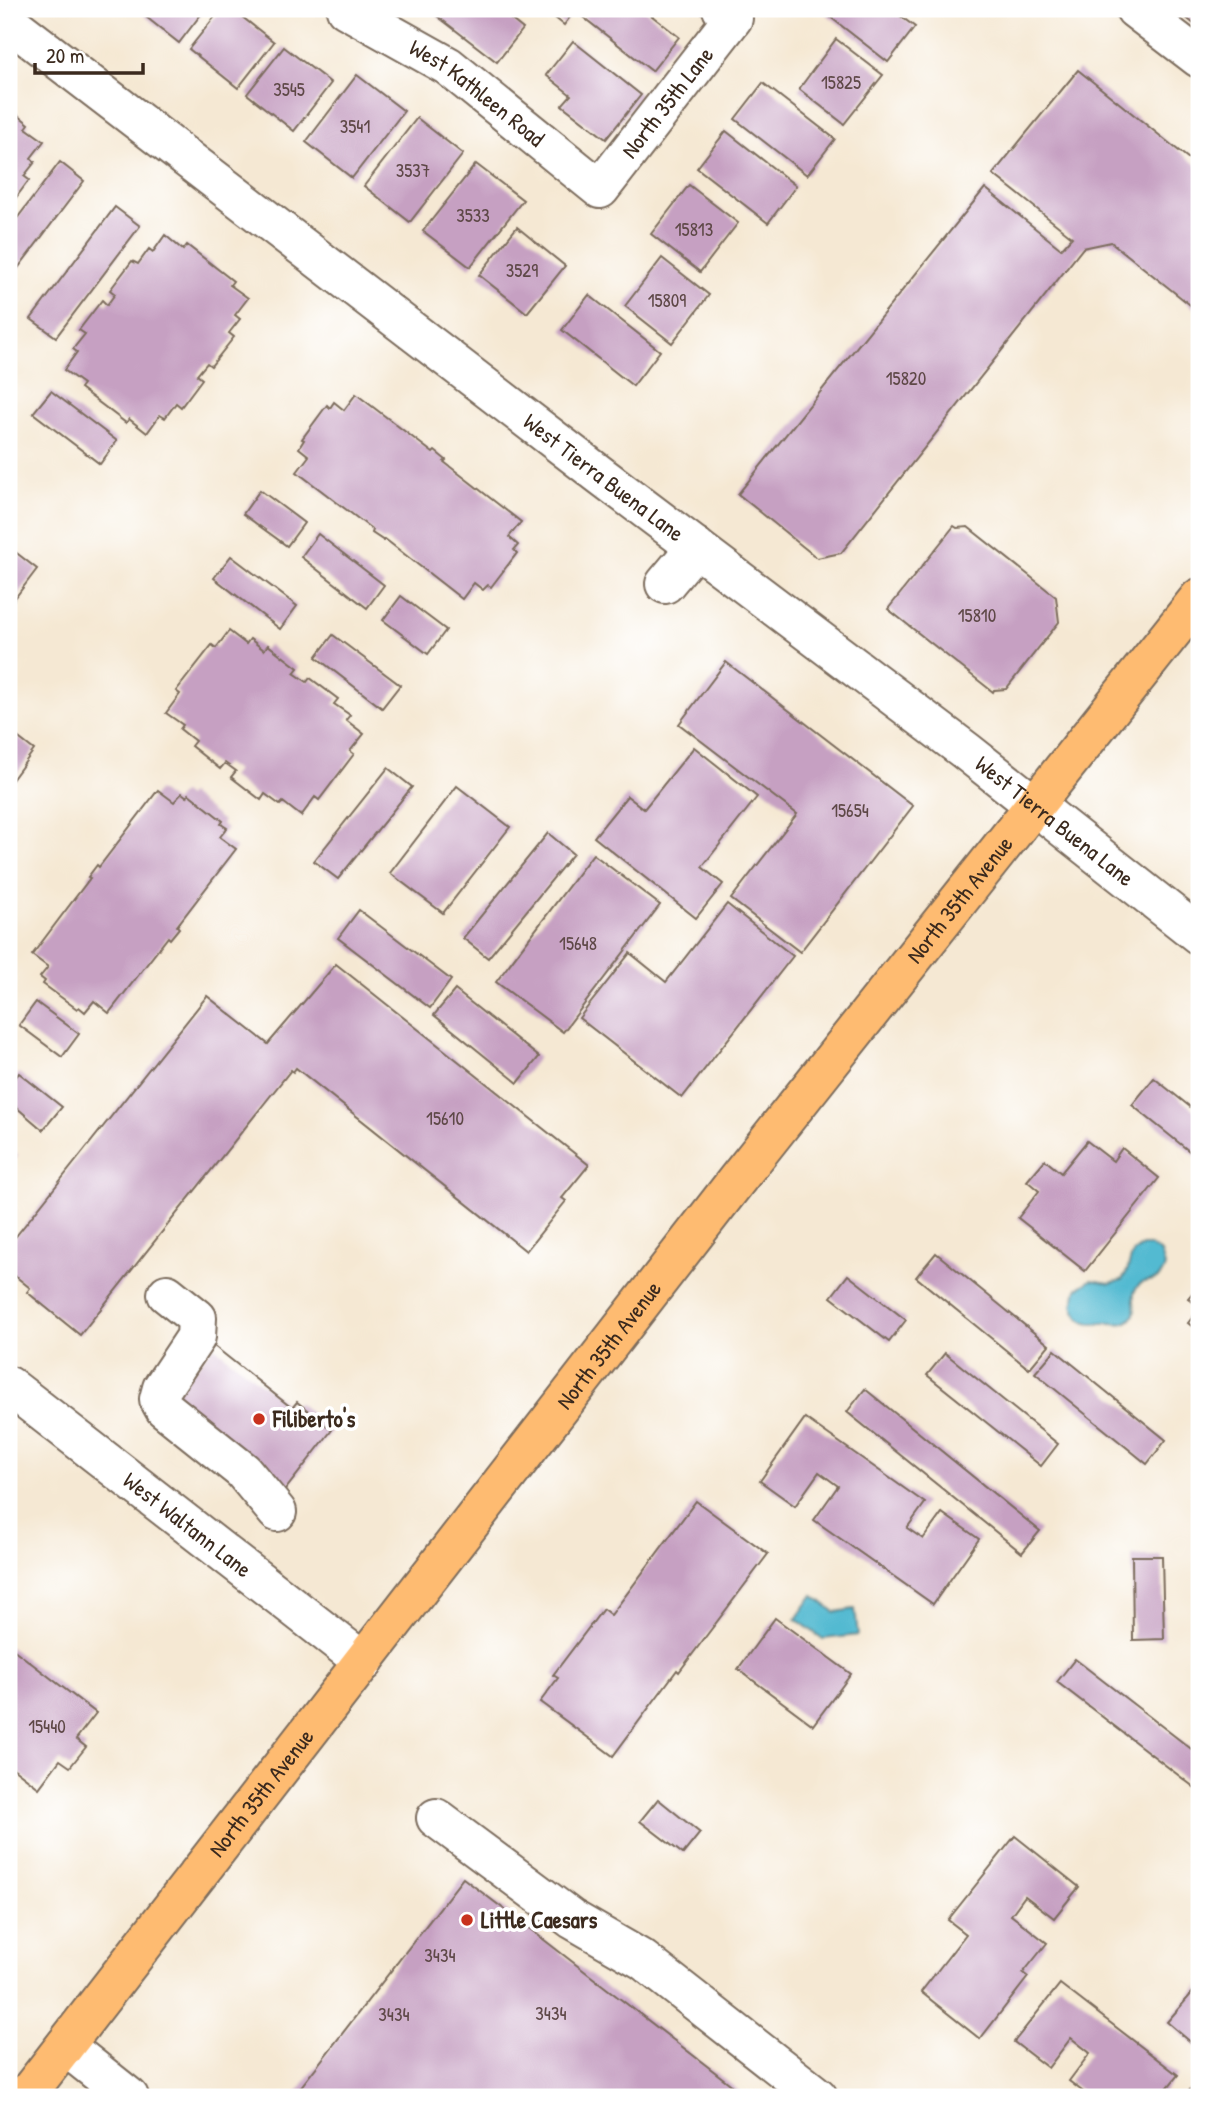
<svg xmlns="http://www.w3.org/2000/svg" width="1208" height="2106" viewBox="0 0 1208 2106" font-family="'Patrick Hand',sans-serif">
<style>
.water{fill:#53bad1;stroke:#477278;stroke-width:2}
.building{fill:#c6a0c2}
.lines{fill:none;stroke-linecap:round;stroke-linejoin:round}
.minor-casing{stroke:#7c6c5d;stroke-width:42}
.major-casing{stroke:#7c6c5d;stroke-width:42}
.minor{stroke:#fff;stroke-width:38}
.major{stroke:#febb71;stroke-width:38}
.poi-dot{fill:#c8321e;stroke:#fff;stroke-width:2.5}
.labels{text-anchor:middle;stroke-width:7;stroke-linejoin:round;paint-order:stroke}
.number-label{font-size:19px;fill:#5e4847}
.street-label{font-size:23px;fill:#3b2a1e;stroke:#fff}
.poi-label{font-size:23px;font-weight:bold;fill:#3b2a1e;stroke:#fff;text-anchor:start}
</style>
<rect width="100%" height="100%" fill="#fff"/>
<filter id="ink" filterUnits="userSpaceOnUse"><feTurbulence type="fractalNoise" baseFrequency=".0143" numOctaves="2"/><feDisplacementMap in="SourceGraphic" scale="14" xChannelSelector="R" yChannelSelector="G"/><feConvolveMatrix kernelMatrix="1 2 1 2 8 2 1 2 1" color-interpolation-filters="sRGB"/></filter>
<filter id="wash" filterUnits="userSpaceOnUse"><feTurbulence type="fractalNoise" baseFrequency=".00686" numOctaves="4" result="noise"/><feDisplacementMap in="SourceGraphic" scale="28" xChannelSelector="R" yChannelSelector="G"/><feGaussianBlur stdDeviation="1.57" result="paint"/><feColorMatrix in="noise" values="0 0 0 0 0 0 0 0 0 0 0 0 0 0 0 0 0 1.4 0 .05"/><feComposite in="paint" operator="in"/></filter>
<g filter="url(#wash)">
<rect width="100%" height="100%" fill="#f5e8d3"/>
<g class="water">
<path d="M1143 1246H1150L1161 1253 1165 1266C1159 1288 1146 1275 1137 1287 1129 1296 1139 1309 1132 1318 1124 1327 1116 1322 1106 1323 1088 1325 1079 1325 1073 1305L1077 1289 1091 1280 1110 1283 1122 1280C1133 1268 1125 1253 1143 1246Z"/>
<polygon points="813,1595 835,1612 855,1609 858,1635 823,1639 796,1619"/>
</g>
<g id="blocks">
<g class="building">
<polygon points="136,9 205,9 179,43"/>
<polygon points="221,9 232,9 274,42 238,88 189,49"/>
<polygon points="428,9 498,9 523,29 497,62"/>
<polygon points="544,9 576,9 564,25"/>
<polygon points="590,9 643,9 679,37 652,71 583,17"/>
<polygon points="820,9 891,9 915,27 888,62"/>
<polygon points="1189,9 1199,9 1199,28 1184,16"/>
<polygon points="836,39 883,75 844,124 799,89"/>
<polygon points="573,41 641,95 606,139 562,105 571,95 546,75"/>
<polygon points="284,47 331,83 294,131 247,94"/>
<polygon points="1078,70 1199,167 1199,312 1111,242 1083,248 841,553 817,558 738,494 985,188 1061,249 1072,237 993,174"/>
<polygon points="357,75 404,111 352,178 306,142"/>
<polygon points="763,83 835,139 807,175 735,119"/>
<polygon points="9,108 29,124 26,128 44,141 31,158 35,162 24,176 29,180 9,207"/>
<polygon points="417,118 463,154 410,222 364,186"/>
<polygon points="726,131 796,186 768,223 697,168"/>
<polygon points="60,162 84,181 9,280 9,229"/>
<polygon points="476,164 523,200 470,267 423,231"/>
<polygon points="689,185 738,223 700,272 651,234"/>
<polygon points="115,207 140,226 56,337 31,319"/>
<polygon points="517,227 565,266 527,313 479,275"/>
<polygon points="165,235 183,250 187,245 233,281 230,285 248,298 235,315 240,319 229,333 234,337 211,366 207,363 197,375 202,379 181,407 176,403 165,418 160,415 147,433 129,419 126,423 80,388 83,384 64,370 77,352 73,349 85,334 79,330 102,300 107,305 115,294 110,290 132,261 138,264 149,249 153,252"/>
<polygon points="662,258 709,295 672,343 625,306"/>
<polygon points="589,295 660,351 633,386 562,330"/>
<polygon points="51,391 117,441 100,464 33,413"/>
<polygon points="356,394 433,453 435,451 446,460 444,462 521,522 509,537 518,545 514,550 517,553 491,587 488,585 483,590 474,583 462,599 385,539 384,541 372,533 373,530 297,472 309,456 299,448 304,440 302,439 327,405 330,408 334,402 344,410"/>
<polygon points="260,490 304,523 287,546 243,514"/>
<polygon points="954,526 957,528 968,527 1056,597 1059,622 1006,689 994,690 993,692 888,609"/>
<polygon points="318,534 384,585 367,608 301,557"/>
<polygon points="9,547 37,569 9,606"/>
<polygon points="231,556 297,606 280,629 214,578"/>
<polygon points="401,596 446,630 428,654 383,620"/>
<polygon points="229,631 246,644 250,639 264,650 268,645 298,668 294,673 307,682 310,678 338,699 334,704 350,715 346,720 364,734 350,751 354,754 319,800 315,797 301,816 283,802 280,805 265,794 261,800 231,777 236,771 225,763 220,769 191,746 195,741 180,729 183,725 166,713 180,694 176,691 212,645 216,648"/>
<polygon points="333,635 400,685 382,708 316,657"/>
<polygon points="726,662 913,806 800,952 731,899 797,814 679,724"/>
<polygon points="11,732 34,750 9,784 9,734"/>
<polygon points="694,747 757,797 702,867 723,884 696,918 594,837 627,796 644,809"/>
<polygon points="388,768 412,787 338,879 314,861"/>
<polygon points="457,786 510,827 443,913 390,873"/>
<polygon points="158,790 174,802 182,793 187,797 189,794 223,821 221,824 227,828 220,837 236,849 177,926 179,928 170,939 168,937 109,1013 94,1001 85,1012 79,1007 77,1009 43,984 45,981 40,977 48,967 32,955 90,878 88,877 97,865 99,867"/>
<polygon points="548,833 573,854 488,958 463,938"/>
<polygon points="593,854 660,905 563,1032 496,982"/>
<polygon points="727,904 793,956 682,1098 579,1018 630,953 666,982"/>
<polygon points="359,910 451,980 430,1008 338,938"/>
<polygon points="336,964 589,1165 562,1198 566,1201 526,1251 296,1068 293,1072 291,1070 80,1335 27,1292 30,1288 9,1271 9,1245 207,996 268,1044"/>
<polygon points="455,990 539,1057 518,1083 434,1015"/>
<polygon points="36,1002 79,1034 62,1057 19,1025"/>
<polygon points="19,1073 62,1107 43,1130 9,1101 9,1085"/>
<polygon points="1154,1078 1199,1114 1199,1159 1132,1105"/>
<polygon points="1087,1141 1113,1161 1122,1148 1159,1178 1085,1271 1018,1218 1039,1191 1027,1181 1045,1160 1061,1173"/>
<polygon points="9,1148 18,1155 9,1167"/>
<polygon points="936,1253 1049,1345 1029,1369 916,1277"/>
<polygon points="848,1275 906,1320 889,1342 831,1297"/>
<polygon points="1199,1285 1199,1307 1188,1298"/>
<polygon points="1199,1309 1199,1332 1188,1323"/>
<polygon points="214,1346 292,1408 297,1402 332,1430 282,1494 173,1396"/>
<polygon points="1055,1350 1166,1440 1147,1464 1035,1373"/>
<polygon points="945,1353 1058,1444 1041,1466 927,1375"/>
<polygon points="865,1389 1040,1531 1022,1553 847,1412"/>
<polygon points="805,1418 925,1503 907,1528 923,1539 942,1513 979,1539 933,1604 814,1520 838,1486 819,1472 795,1506 760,1481"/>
<polygon points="696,1501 768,1554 679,1672 677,1670 613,1756 540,1702 558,1678 553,1675 603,1609 611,1615"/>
<polygon points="1132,1556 1162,1556 1164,1639 1133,1640"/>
<polygon points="775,1618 851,1674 813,1725 738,1669"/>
<polygon points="9,1646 96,1713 76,1739 86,1747 70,1767 60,1760 39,1788 9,1765"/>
<polygon points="1075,1659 1199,1755 1199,1791 1057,1682"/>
<polygon points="658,1799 700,1833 683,1854 640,1821"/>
<polygon points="1015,1836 1079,1887 1054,1918 1025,1896 1011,1915 1047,1943 1023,1973 1028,1977 980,2039 921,1992 966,1934 948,1920"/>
<polygon points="463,1878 530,1929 747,2097 293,2097"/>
<polygon points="1060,1984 1178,2075 1160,2097 1090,2097 1069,2081 1090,2053 1071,2038 1048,2068 1014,2042"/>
<polygon points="1199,1985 1199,2049 1167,2022"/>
<polygon points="1194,2085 1199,2089 1199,2097 1184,2097"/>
</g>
</g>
</g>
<g filter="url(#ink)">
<use href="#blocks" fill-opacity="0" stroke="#7c6c5d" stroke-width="2"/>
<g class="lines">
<g class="minor-casing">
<g id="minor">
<path id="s1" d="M346 9 448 66 600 189 733 18 722 9"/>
<polyline points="1135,9 1199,58"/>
<path id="s2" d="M9 22 600 475 966 751 1199 935"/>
<polyline points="665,584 696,547"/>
<polyline points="167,1294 197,1318 196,1337 162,1388 159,1399 164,1408 243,1471 277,1512"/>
<path id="s3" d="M9 1386 364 1662"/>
<polyline points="436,1818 572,1919 643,1960 818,2097"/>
<polyline points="65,2046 129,2097"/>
</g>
</g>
<g class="major-casing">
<g id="major">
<path id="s4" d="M25 2097 736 1181 1199 598"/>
</g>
</g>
<use href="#minor" class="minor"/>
<use href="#major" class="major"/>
</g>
</g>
<g class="poi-dot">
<circle cx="259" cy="1419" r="7"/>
<circle cx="467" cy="1920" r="7"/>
</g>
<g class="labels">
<g class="number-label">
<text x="841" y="89">15825</text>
<text x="289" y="96">3545</text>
<text x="355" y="133">3541</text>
<text x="413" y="177">3537</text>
<text x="473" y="222">3533</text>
<text x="694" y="236">15813</text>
<text x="522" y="277">3529</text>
<text x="667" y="307">15809</text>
<text x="906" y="385">15820</text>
<text x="977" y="622">15810</text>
<text x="850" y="817">15654</text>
<text x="578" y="950">15648</text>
<text x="445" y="1125">15610</text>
<text x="47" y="1733">15440</text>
<text x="440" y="1962">3434</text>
<text x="551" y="2020">3434</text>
<text x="394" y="2021">3434</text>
</g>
<g class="street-label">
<text dy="8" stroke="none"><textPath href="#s1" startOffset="156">West Kathleen Road</textPath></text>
<text dy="8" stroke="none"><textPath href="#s1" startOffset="422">North 35th Lane</textPath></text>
<text dy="8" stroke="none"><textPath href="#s2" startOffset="749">West Tierra Buena Lane</textPath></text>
<text dy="8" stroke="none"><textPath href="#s2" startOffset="1316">West Tierra Buena Lane</textPath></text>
<text dy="8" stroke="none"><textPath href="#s4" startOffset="1519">North 35th Avenue</textPath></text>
<text dy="8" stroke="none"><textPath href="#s4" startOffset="952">North 35th Avenue</textPath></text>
<text dy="8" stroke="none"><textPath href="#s3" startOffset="226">West Waltann Lane</textPath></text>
<text dy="8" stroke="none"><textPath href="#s4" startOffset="385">North 35th Avenue</textPath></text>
</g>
<g class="poi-label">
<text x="273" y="1427">Filiberto's</text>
<text x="481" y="1928">Little Caesars</text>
</g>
</g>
<rect width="1208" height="2106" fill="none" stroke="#fff" stroke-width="35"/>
<path d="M35 63v10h108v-10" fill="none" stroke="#3b2a1e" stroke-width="3.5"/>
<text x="46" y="63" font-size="21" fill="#3b2a1e" stroke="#ffffff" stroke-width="5" paint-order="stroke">20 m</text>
</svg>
